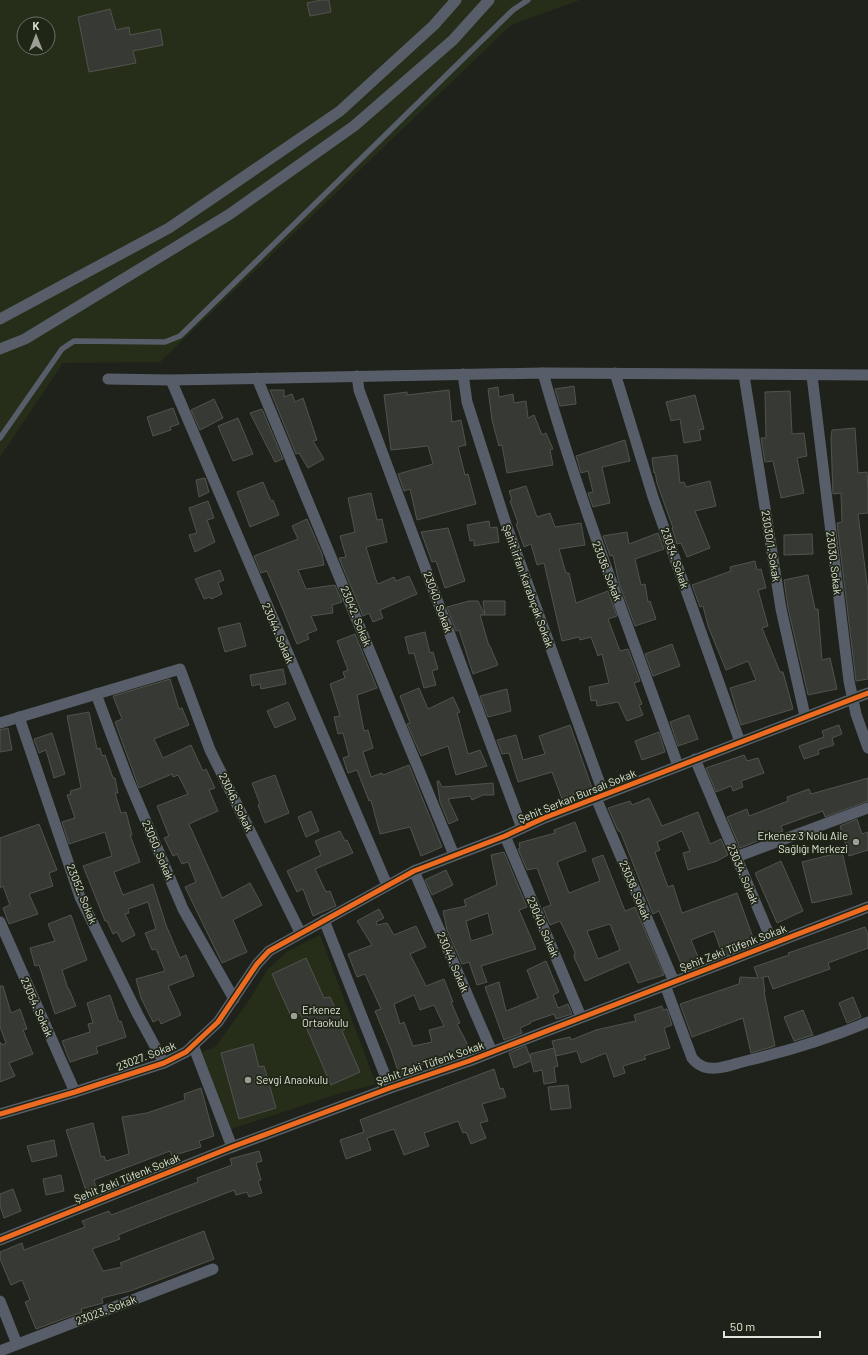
<svg xmlns="http://www.w3.org/2000/svg" width="868" height="1355" viewBox="0 0 868 1355" font-family="Barlow,sans-serif">
<style>
.built{fill:#262e1a;fill-rule:evenodd}
.building{fill:#373a34;stroke:#51544d;fill-rule:evenodd}
.lines{fill:none;stroke-linecap:round;stroke-linejoin:round}
.lane{stroke:#585e69;stroke-width:5.5}
.street{stroke:#585e69;stroke-width:11}
.cycleway-casing{stroke:#1f2616;stroke-width:8}
.cycleway{stroke:#ed6a23;stroke-width:5}
.poi-dot{fill:#9b9f96;stroke:#1f2616;stroke-width:1.5}
.labels{text-anchor:middle;stroke-width:3.5;stroke-linejoin:round;paint-order:stroke}
.street-label{font-size:11px;fill:#dfe3d9;stroke:#1f2616}
.poi-label{font-size:11px;fill:#dfe3d9;stroke:#1f2616;text-anchor:start}
</style>
<rect width="100%" height="100%" fill="#1e221a"/>
<g class="built">
<path d="M0 0H580L511 25 160 362 63 363 0 457ZM24 24H48V48H24Z"/>
<polygon points="320,935 376,1084 341,1093 231,1129 202,1052 215,1047 246,1005 268,969 288,951"/>
</g>
<g class="building">
<polygon points="321,0 329,0 331,12 310,16 307,3"/>
<polygon points="110,9 116,30 129,27 130,35 160,29 163,45 133,51 136,63 89,72 78,17"/>
<polygon points="574,386 576,404 560,406 555,389"/>
<polygon points="498,387 499,397 513,394 514,403 526,401 528,418 534,415 542,435 546,433 553,449 550,450 553,465 507,473 502,445 499,446 492,420 488,389"/>
<polygon points="270,390 284,390 284,397 292,394 295,402 303,398 317,440 313,441 324,459 308,468 299,453 296,454"/>
<polygon points="449,390 452,422 461,420 466,445 458,447 465,475 468,474 476,504 417,520 410,489 404,491 398,474 433,464 428,446 391,450 384,395 407,392 407,395"/>
<polygon points="790,391 792,434 804,433 807,456 797,458 804,493 781,498 773,461 765,462 761,438 766,438 765,392"/>
<polygon points="695,395 704,429 699,430 701,440 684,443 680,419 671,421 666,402"/>
<polygon points="214,399 223,418 200,430 191,410"/>
<polygon points="173,408 179,424 170,427 171,430 153,436 147,417"/>
<polygon points="262,409 283,459 275,462 250,413"/>
<polygon points="238,418 253,454 233,461 218,426"/>
<polygon points="855,428 858,473 867,472 868,492 868,513 858,514 868,591 868,679 856,681 837,523 842,522 841,493 833,494 831,438 832,430"/>
<polygon points="625,440 630,461 602,467 610,503 593,507 588,493 593,492 588,471 581,473 576,456"/>
<polygon points="677,455 680,483 684,482 686,487 710,481 716,506 695,511 710,548 687,557 681,543 677,544 672,528 673,528 657,483 655,472 654,473 652,458"/>
<polygon points="205,478 209,492 199,497 196,480"/>
<polygon points="263,482 271,501 273,500 279,515 250,527 237,492"/>
<polygon points="526,486 537,517 550,513 555,527 581,523 585,545 559,549 566,573 569,573 576,603 608,591 617,616 608,619 620,651 628,649 640,681 634,683 642,704 639,705 643,715 627,721 618,702 597,706 596,700 591,701 589,687 609,683 602,654 598,656 591,637 580,640 579,637 562,641 544,563 537,565 531,544 524,547 516,524 518,523 510,501 512,500 509,491"/>
<polygon points="371,493 377,520 382,519 387,542 366,547 376,580 378,584 394,577 396,581 409,576 417,594 380,610 383,618 373,622 369,613 363,616 339,558 346,557 340,536 355,532 348,498"/>
<polygon points="208,501 214,518 207,520 215,542 195,552 189,535 197,533 189,508"/>
<polygon points="307,519 322,554 324,565 298,570 306,589 335,585 342,602 332,605 333,613 311,616 317,630 307,634 309,639 297,644 267,571 261,573 254,556 298,539 292,526"/>
<polygon points="489,521 490,528 497,527 499,542 474,546 474,540 470,541 467,525"/>
<polygon points="448,528 465,581 445,588 436,561 432,562 421,532"/>
<polygon points="627,532 629,544 658,533 664,549 635,559 641,585 645,584 648,602 650,601 656,619 635,626 619,583 613,555 610,556 603,536"/>
<polygon points="812,534 813,554 784,555 784,535"/>
<polygon points="755,561 757,570 761,569 766,588 758,590 768,626 762,628 780,672 783,672 793,709 741,725 730,688 756,680 748,661 726,670 708,626 703,606 700,607 692,585 731,571 730,567"/>
<polygon points="220,570 224,580 218,583 222,594 211,599 210,597 204,599 195,579"/>
<polygon points="808,575 815,609 818,609 822,660 830,658 837,689 808,695 788,608 784,580"/>
<polygon points="469,601 478,601 485,615 480,615 489,646 490,646 498,665 473,674 459,630 456,631 447,607"/>
<polygon points="483,601 505,601 505,615 485,615"/>
<polygon points="240,623 246,646 225,652 218,628"/>
<polygon points="425,632 430,653 433,652 438,669 432,671 436,685 424,688 414,653 409,654 405,637"/>
<polygon points="355,634 377,688 357,695 364,731 368,730 373,748 363,752 371,777 382,773 383,775 409,765 442,847 421,856 410,827 380,834 371,800 369,801 357,770 348,773 343,758 349,756 343,733 338,734 334,717 340,716 330,684 345,678 343,672 348,670 337,641"/>
<polygon points="672,644 680,666 653,676 645,654"/>
<polygon points="283,669 286,684 261,689 260,684 252,686 250,675"/>
<polygon points="170,679 179,709 182,708 189,725 154,739 163,758 191,745 203,771 206,769 215,788 209,790 218,811 189,824 222,898 250,883 262,905 233,920 247,952 222,963 185,887 196,882 188,862 182,864 177,854 173,856 164,838 169,836 157,806 188,794 178,775 173,777 172,774 139,788 115,722 122,719 113,696"/>
<polygon points="419,688 428,709 453,697 460,712 457,713 468,754 480,750 487,766 456,775 448,746 421,756 407,724 410,723 400,696"/>
<polygon points="507,689 511,711 488,717 480,696"/>
<polygon points="288,702 296,719 275,728 267,711"/>
<polygon points="89,712 97,749 100,748 102,756 105,755 113,778 115,778 118,793 115,793 121,813 126,812 132,835 130,835 140,862 114,872 123,895 153,884 166,925 180,958 186,955 194,976 168,986 181,1015 161,1024 159,1019 153,1022 141,998 136,979 165,971 156,949 152,950 145,933 156,929 148,902 128,909 129,913 125,914 135,935 122,942 117,932 113,934 107,921 105,921 83,866 112,856 105,832 69,844 62,822 75,818 67,795 71,794 70,791 81,788 67,716"/>
<polygon points="689,715 698,739 678,746 670,722"/>
<polygon points="570,725 592,788 562,799 552,772 518,782 509,753 502,754 497,740 516,735 523,760 545,754 539,736"/>
<polygon points="839,725 842,734 832,738 834,745 818,750 819,754 804,759 799,746 824,737 822,731"/>
<polygon points="8,728 12,750 0,752 0,730"/>
<polygon points="659,732 665,752 642,760 635,741"/>
<polygon points="52,733 65,774 54,778 46,750 39,753 34,739"/>
<polygon points="744,755 747,761 758,758 764,773 741,781 743,787 733,791 731,786 716,792 706,768"/>
<polygon points="275,775 289,813 265,823 258,805 260,804 252,783"/>
<polygon points="868,778 868,801 825,817 823,811 781,826 783,831 740,848 727,817 747,809 749,816 788,801 787,797 809,789 811,794"/>
<polygon points="437,781 439,781 442,787 493,783 494,795 483,795 472,800 470,796 448,799 458,820 449,824 440,802"/>
<polygon points="649,798 662,826 698,812 710,844 721,839 728,855 717,861 688,870 683,853 690,851 682,831 657,842 660,850 655,852 668,887 673,885 682,913 737,893 755,943 723,956 714,931 691,940 699,959 682,966 659,911 653,914 620,831 618,831 608,808 630,801 632,805"/>
<polygon points="311,811 319,831 306,837 298,817"/>
<polygon points="857,819 862,834 868,832 868,850 849,856 840,826"/>
<path d="M575 822 586 851 557 862 569 893 600 881 592 859 603 855 625 911 635 907 664 975 638 983 629 962 585 981 574 957 575 952 560 921 550 925 543 908 551 905 537 868 527 870 518 849 520 848 519 843 555 833 554 830ZM610 924 620 950 598 959 587 931Z"/>
<polygon points="39,824 57,870 49,873 53,886 29,894 38,914 9,924 3,908 10,905 3,886 0,888 0,838"/>
<polygon points="340,831 345,841 347,840 353,853 315,869 326,892 330,891 336,906 313,916 303,889 297,892 287,871 321,855 315,841"/>
<path d="M504 852 527 907 519 910 536 949 481 966 487 982 477 985 469 962 462 964 447 930 443 911 466 906 464 900 497 885 491 855ZM488 913 493 934 471 941 466 921Z"/>
<polygon points="842,852 852,894 812,903 802,862"/>
<polygon points="781,861 803,911 777,923 755,873"/>
<polygon points="446,870 453,885 432,895 425,880"/>
<path d="M379 909 384 918 376 922 377 925 387 923 394 935 416 926 426 947 410 954 426 986 444 979 453 1002H451L460 1023 457 1024 471 1051 453 1059 450 1055 420 1065 422 1070 400 1077 391 1050 375 1011 381 1009 365 974 357 977 348 954 372 945 357 921ZM414 995 420 1010 434 1005 444 1026 429 1030 432 1042 413 1046 404 1022 400 1024 394 1004Z"/>
<polygon points="71,915 87,960 62,970 68,989 69,989 76,1006 55,1014 39,965 35,966 30,948 55,941 48,924"/>
<polygon points="865,927 868,935 868,948 828,963 830,969 773,989 768,976 761,978 763,978 765,992 764,992 775,1046 751,1053 743,1018 692,1037 680,1004 739,984 740,977 758,978 754,967 789,955 788,953"/>
<polygon points="306,958 324,998 330,997 345,1029 342,1031 360,1072 331,1085 300,1013 291,1016 272,974"/>
<polygon points="546,961 559,992 553,995 558,1008 568,1004 572,1014 556,1019 554,1014 530,1022 531,1023 520,1028 522,1033 504,1040 485,987 499,982 506,1011 538,998 527,970"/>
<polygon points="0,986 3,986 11,1013 20,1009 27,1029 23,1030 33,1054 9,1063 15,1076 0,1082 0,1042 2,1045 6,1043 0,1027"/>
<polygon points="110,995 119,1022 121,1021 126,1037 96,1047 98,1053 70,1062 62,1041 90,1032 88,1024 93,1023 87,1003"/>
<polygon points="853,997 861,1017 847,1023 839,1003"/>
<polygon points="662,1006 663,1010 667,1009 672,1025 664,1028 670,1048 644,1056 646,1059 623,1066 625,1073 614,1077 606,1053 581,1063 577,1051 556,1056 552,1041 570,1037 571,1040 596,1030 636,1021 634,1015"/>
<polygon points="803,1010 813,1035 794,1041 784,1017"/>
<polygon points="253,1044 259,1067 264,1066 276,1108 239,1119 221,1053"/>
<polygon points="526,1046 531,1060 530,1054 554,1048 558,1066 554,1067 556,1082 544,1084 542,1070 534,1072 531,1061 514,1068 509,1053"/>
<polygon points="494,1069 500,1089 503,1088 506,1097 482,1104 488,1121 480,1123 486,1138 471,1144 466,1132 463,1133 458,1121 424,1133 429,1146 404,1155 394,1129 367,1138 371,1150 346,1159 340,1140 364,1132 360,1120"/>
<polygon points="568,1085 571,1108 551,1110 548,1087"/>
<polygon points="201,1088 214,1136 199,1141 201,1147 172,1156 170,1151 94,1180 96,1187 86,1191 66,1130 93,1123 101,1157 104,1156 106,1161 129,1154 122,1117 147,1113 185,1100 184,1094"/>
<polygon points="54,1140 57,1156 32,1162 27,1146"/>
<polygon points="259,1151 262,1161 256,1163 261,1180 258,1181 262,1193 249,1197 247,1192 236,1195 234,1190 143,1225 118,1235 120,1239 92,1249 103,1271 122,1267 120,1263 204,1231 214,1259 130,1291 102,1298 103,1303 81,1309 82,1312 36,1329 25,1302 30,1300 22,1280 11,1285 0,1259 0,1252 22,1243 24,1250 85,1227 82,1221 109,1211 111,1215 198,1182 197,1178 232,1165 230,1159"/>
<polygon points="61,1175 64,1191 46,1195 43,1179"/>
<polygon points="13,1189 21,1211 4,1218 0,1206 0,1194"/>
</g>
<g class="lines">
<polyline class="lane" points="0,438 62,349 74,341 165,342 180,336 513,10 528,0"/>
<g class="street">
<polyline points="0,319 169,228 340,111 434,25 456,0"/>
<polyline points="0,349 25,339 230,214 354,126 453,40 489,0"/>
<path d="M543 373C581 507 632 635 678 766"/>
<polyline points="615,373 653,497 740,742"/>
<polyline points="463,374 467,402 506,524 604,795"/>
<polyline points="744,375 781,609 805,716"/>
<polyline points="357,376 359,390 522,828"/>
<polyline points="812,376 849,681 856,714 868,748"/>
<polyline points="257,378 454,855"/>
<polyline points="108,379 171,380 543,373 868,375"/>
<polyline points="171,380 387,885"/>
<polyline points="96,694 128,779 183,909 234,999"/>
<polyline points="19,717 80,897 138,1015 164,1063"/>
<polyline points="0,723 180,669 210,750 300,932"/>
<polyline points="695,759 773,944"/>
<polyline points="596,798 674,982"/>
<polyline points="505,836 581,1017"/>
<polyline points="736,857 868,808"/>
<polyline points="414,871 492,1052"/>
<polyline points="324,920 390,1088"/>
<polyline points="0,922 75,1092"/>
<path d="M665 985 692 1058C695 1062 699 1065 704 1067 717 1071 733 1064 746 1061 788 1051 828 1039 868 1022"/>
<polyline points="193,1045 232,1147"/>
<polyline points="0,1114 75,1092 164,1063 186,1052 218,1022 257,964 269,951 414,871 505,836 544,818 868,693"/>
<polyline points="0,1240 232,1147 390,1088 469,1061 868,907"/>
<polyline points="0,1301 17,1344"/>
<polyline points="0,1351 213,1269"/>
</g>
<g class="cycleway-casing">
<g id="cycleway">
<polyline points="0,1114 75,1092 164,1063 186,1052 218,1022 257,964 269,951 414,871 505,836 544,818 868,693"/>
<polyline points="0,1240 232,1147 390,1088 469,1061 868,907"/>
</g>
</g>
<use href="#cycleway" class="cycleway"/>
</g>
<g class="poi-dot">
<circle cx="856" cy="842" r="4"/>
<circle cx="294" cy="1016" r="4"/>
<circle cx="248" cy="1080" r="4"/>
</g>
<g class="labels">
<g class="street-label">
<text transform="translate(771 546) rotate(81)" y="4">23030/1. Sokak</text>
<text transform="translate(675 558) rotate(71)" y="4">23034. Sokak</text>
<text transform="translate(834 563) rotate(83)" y="4">23030. Sokak</text>
<text transform="translate(607 571) rotate(69)" y="4">23036. Sokak</text>
<text transform="translate(528 586) rotate(70)" y="4">Şehit İrfan Karabıçak Sokak</text>
<text transform="translate(438 602) rotate(70)" y="4">23040. Sokak</text>
<text transform="translate(356 616) rotate(68)" y="4">23042. Sokak</text>
<text transform="translate(278 633) rotate(67)" y="4">23044. Sokak</text>
<text transform="translate(577 796) rotate(-22)" y="4">Şehit Serkan Bursalı Sokak</text>
<text transform="translate(236 802) rotate(64)" y="4">23046. Sokak</text>
<text transform="translate(158 850) rotate(67)" y="4">23050. Sokak</text>
<text transform="translate(743 874) rotate(67)" y="4">23034. Sokak</text>
<text transform="translate(635 890) rotate(67)" y="4">23038. Sokak</text>
<text transform="translate(82 894) rotate(68)" y="4">23052. Sokak</text>
<text transform="translate(543 927) rotate(67)" y="4">23040. Sokak</text>
<text transform="translate(733 948) rotate(-21)" y="4">Şehit Zeki Tüfenk Sokak</text>
<text transform="translate(453 962) rotate(67)" y="4">23044. Sokak</text>
<text transform="translate(37 1007) rotate(66)" y="4">23054. Sokak</text>
<text transform="translate(146 1056) rotate(-21)" y="4">23027. Sokak</text>
<text transform="translate(430 1063) rotate(-19)" y="4">Şehit Zeki Tüfenk Sokak</text>
<text transform="translate(127 1178) rotate(-22)" y="4">Şehit Zeki Tüfenk Sokak</text>
<text transform="translate(106 1310) rotate(-21)" y="4">23023. Sokak</text>
</g>
<g class="poi-label">
<text x="848" y="840" text-anchor="end">Erkenez 3 Nolu Aile<tspan x="848" dy="13">Sağlığı Merkezi</tspan></text>
<text x="302" y="1014">Erkenez<tspan x="302" dy="13">Ortaokulu</tspan></text>
<text x="256" y="1084">Sevgi Anaokulu</text>
</g>
</g>
<g transform="translate(36 36)"><circle r="19" fill="#1f2616" stroke="#6c7264"/>
<path d="M0-3L7 15L0 10L-7 15Z" fill="#9b9f96"/>
<text y="-6" font-size="11" font-weight="bold" text-anchor="middle" fill="#dfe3d9">K</text>
</g>
<path d="M724 1331v6h96v-6" fill="none" stroke="#dfe3d9" stroke-width="2"/>
<text x="730" y="1331" font-size="12" fill="#dfe3d9" stroke="#1f2616" stroke-width="3" paint-order="stroke">50 m</text>
</svg>
